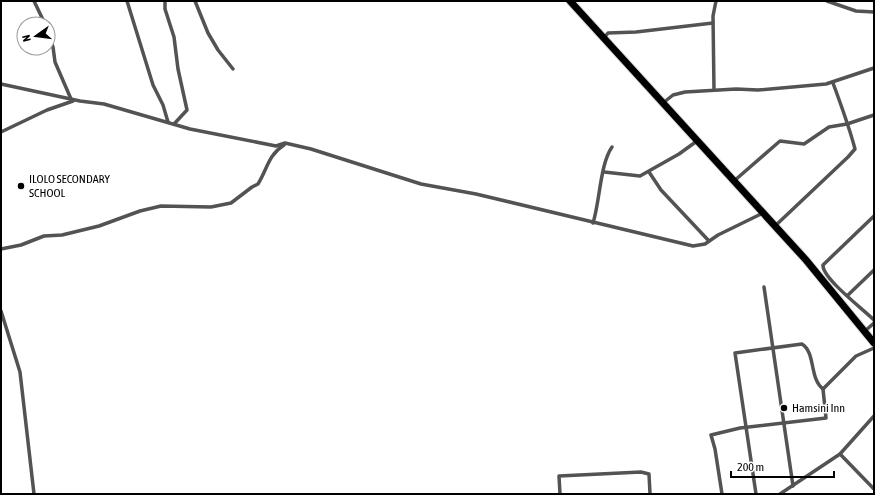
<svg xmlns="http://www.w3.org/2000/svg" width="875" height="495" viewBox="0 0 875 495" font-family="'Asap Condensed',sans-serif">
<style>
.lines{fill:none;stroke-linecap:round;stroke-linejoin:round}
.highway-casing{stroke:#dbdbdb;stroke-width:9}
.street{stroke:#535353;stroke-width:3.5}
.highway{stroke:#000;stroke-width:7}
.poi-dot{fill:#000;stroke:#fff;stroke-width:1.5}
.labels{text-anchor:middle;stroke-width:3;stroke-linejoin:round;paint-order:stroke}
.poi-label{font-size:12px;fill:#000;stroke:#fff;text-anchor:start}
</style>
<rect width="100%" height="100%" fill="#fff"/>
<g class="lines">
<g class="highway-casing">
<polyline id="highway" points="570,1 806,260 874,343"/>
</g>
<g class="street">
<polyline points="34,1 45,24"/>
<polyline points="127,1 153,85 163,105 168,122"/>
<polyline points="165,1 165,9 174,37 178,69 187,110 174,124"/>
<polyline points="195,1 208,33 218,50 233,69"/>
<polyline points="827,1 856,11 874,12"/>
<polyline points="48,33 53,47 55,62 71,99"/>
<polyline points="604,38 608,33 636,32 713,23"/>
<polyline points="1,84 80,101 104,104 190,129 276,146 285,143 311,149 421,184 476,194 693,246 705,244 718,235 763,213"/>
<polyline points="714,90 713,16 716,1"/>
<polyline points="663,103 673,95 685,92 736,89 758,90 826,84 874,68"/>
<polyline points="1,132 47,110 73,101"/>
<polyline points="604,172 640,176 679,154 697,141"/>
<polyline points="649,172 661,190 709,241"/>
<polyline points="734,181 780,141 804,144 829,127 847,124 874,115"/>
<path d="M874 216 823 265C822 278 863 309 874 320"/>
<path d="M593 223C600 201 600 164 612 147"/>
<path d="M775 226 848 157 855 149C849 126 841 105 833 83"/>
<path d="M1 249 21 245 44 236 62 235 99 226 140 211 161 206 211 207 231 203 252 187 258 184C267 170 268 155 284 145"/>
<polyline points="764,287 793,486"/>
<polyline points="848,295 874,270"/>
<polyline points="1,311 20,372 34,494"/>
<polyline points="865,331 874,323"/>
<polyline points="840,454 874,489"/>
<polyline points="560,494 559,476 641,472 649,474 650,494"/>
<polyline points="722,494 715,449 711,435 740,428 826,418 823,389 856,356 874,348"/>
<path d="M756 494 735 353 802 344C816 353 809 378 823 389"/>
<polyline points="780,494 840,454 874,416"/>
</g>
<use href="#highway" class="highway"/>
</g>
<g class="poi-dot">
<circle cx="21" cy="186" r="4"/>
<circle cx="784" cy="408" r="4"/>
</g>
<g class="labels">
<g class="poi-label">
<text x="29" y="183">ILOLO SECONDARY<tspan x="29" dy="14">SCHOOL</tspan></text>
<text x="792" y="412">Hamsini Inn</text>
</g>
</g>
<rect width="875" height="495" fill="none" stroke="#000000" stroke-width="4"/>
<g transform="translate(36 36) rotate(256)"><circle r="19" fill="#ffffff" stroke="#999999"/>
<path d="M0-3L7 15L0 10L-7 15Z" fill="#000000"/>
<text y="-6" font-size="11" font-weight="bold" text-anchor="middle" fill="#000000">N</text>
</g>
<path d="M731 471v6h103v-6" fill="none" stroke="#000000" stroke-width="2"/>
<text x="737" y="471" font-size="12" fill="#000000" stroke="#ffffff" stroke-width="3" paint-order="stroke">200 m</text>
</svg>
